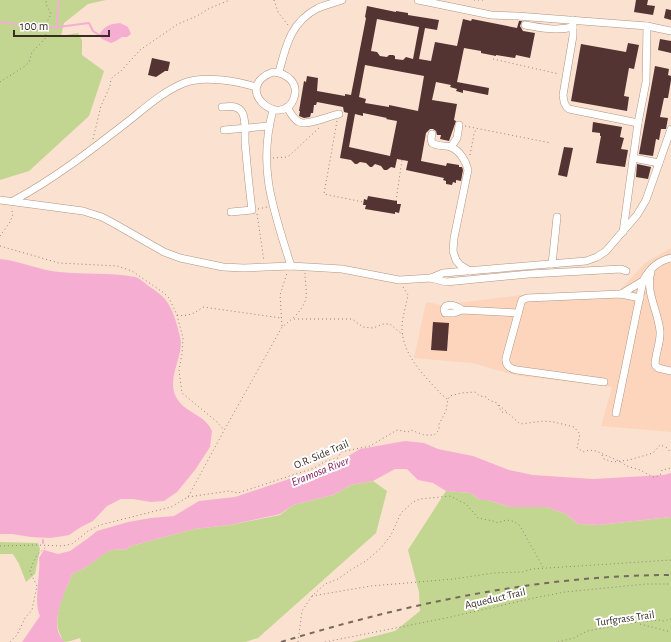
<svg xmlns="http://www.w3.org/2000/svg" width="671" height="642" viewBox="0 0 671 642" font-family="'Alegreya Sans',sans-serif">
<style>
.built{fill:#fdd5bc}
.green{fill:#c2d691}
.water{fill:#f5aed2}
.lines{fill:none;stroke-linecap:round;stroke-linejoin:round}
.stream{stroke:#f5aed2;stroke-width:2}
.building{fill:#533433;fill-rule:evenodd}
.minor-casing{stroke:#b29481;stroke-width:8}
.path{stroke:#958376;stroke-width:1;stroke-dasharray:1 3;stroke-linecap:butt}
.minor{stroke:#fff;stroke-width:7}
.rail{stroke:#79685d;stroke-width:2;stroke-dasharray:5 5;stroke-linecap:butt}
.labels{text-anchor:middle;stroke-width:4;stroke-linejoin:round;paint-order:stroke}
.street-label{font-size:11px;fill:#392d25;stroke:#fff}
.water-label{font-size:12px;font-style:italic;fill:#84205d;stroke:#fff}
</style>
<rect width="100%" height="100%" fill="#fbe1d0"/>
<polygon class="built" points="671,248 671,432 601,426 612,387 514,375 472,363 414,358 426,302 441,305 529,294 619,291 645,263"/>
<g class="green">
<polygon points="0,0 106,0 88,4 64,23 61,36 78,33 82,40 82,55 104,71 89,116 29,171 0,180"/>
<path d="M373 481 387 491 376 533 258 638 245 642H81L80 638C76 639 69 642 65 642 62 641 61 636 60 634 51 615 66 592 72 574 76 572 82 570 86 567 100 558 107 546 125 550L131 546 194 529 230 525 280 515 293 505 333 495 351 485Z"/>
<polygon points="446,491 471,493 480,500 487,500 510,507 546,507 566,514 578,524 599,525 671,517 671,642 352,642 395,631 420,611 419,592 408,550"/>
<polygon points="0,542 38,543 40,549 35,574 26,582 19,564 13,554 0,554"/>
</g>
<g class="water">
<path d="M120 23 128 27 131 34 127 37H122L116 41 111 43 102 39 99 35C104 26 110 24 120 23Z"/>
<path d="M0 259C20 261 39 270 59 272 84 275 110 272 135 277 140 278 145 284 150 287 155 290 160 294 164 298 173 308 177 324 180 337 185 355 166 377 176 397 184 413 205 414 212 431L210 447 195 470 177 492 164 501 151 502 133 499H121L107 506 93 521 81 527 69 535 64 536 50 538 31 537 12 534H0Z"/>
<path d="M405 441 424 443 438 449 473 456 509 470 533 475 593 479 664 475 671 473V517L599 525 578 524 566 514 546 507H510L487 500H480L471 493 446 491 433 483 418 480 407 469H395L373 481 351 485 333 495 293 505 280 514 230 525 194 529 131 546 125 550C107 546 100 559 86 567 82 570 76 572 72 574 66 592 46 626 65 642H22L40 616C33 603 41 574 39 558L44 550 58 554 70 551 87 539 97 531 128 522 151 518 174 516 199 501 235 497 337 463 360 449Z"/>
</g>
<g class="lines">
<g class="stream">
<polyline points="59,0 57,21 58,27 89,23 93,31 99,35"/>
<polyline points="0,22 42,28 58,27"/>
<polyline points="43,540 43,543"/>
</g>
</g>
<g class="building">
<polygon points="636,0 648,0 647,5 655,6 653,15 634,12"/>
<path d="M367 6 396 12V11L408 13V15L439 20 437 30 425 28 419 59 431 61 435 42 457 46 463 19 471 21 472 19 517 28 519 21H522L520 26 523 31 535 33 530 58 516 55 515 58 496 55V56L481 53V51L464 48 457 82 489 88 488 95 463 90V93L456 91 457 89 450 87 451 85 436 82 432 100 457 104 454 120 456 121 449 141 440 139 441 135H437L436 131 433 129H430L426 133 421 161 446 166 447 163 459 165V167H462L463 170 461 181 456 180V183L453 182 452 185 446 184V181L443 180 444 178 406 170 408 161 397 159 395 168 391 167 387 170H384L381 166 375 164 372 167H370L366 163 360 162 357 164H355L351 160 340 158 348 113 344 112 343 107 317 102 316 105H314L313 113H311L310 117 304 118 299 116 300 111H299L304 81 306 82 307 76 318 78 317 91 345 96V94L351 95 366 18 365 17ZM377 19 419 27 413 59 406 57 403 60 395 59V56L393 55H389L387 57 380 56 377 52 371 51ZM365 65 424 76 418 111 389 105V107L365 103 366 99 359 97ZM363 113 387 118 386 119 397 121 390 156 349 147 355 114 363 116Z"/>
<polygon points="666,9 671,10 671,20 664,18"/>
<polygon points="660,39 671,41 671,53 658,50"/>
<polygon points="628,43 639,45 634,69 629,68 624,96 629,97 627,111 571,101 581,44 626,52"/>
<polygon points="152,58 170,62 168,71 165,71 156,77 148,75"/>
<polygon points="655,66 669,69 668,75 671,76 671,80 668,98 664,98 660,117 668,118 666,129 661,129 659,140 656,139 653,156 639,154"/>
<polygon points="593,122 622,127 620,137 624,138 621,149 628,150 625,167 596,163 601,136 600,136 600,133 592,132"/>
<polygon points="564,147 573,148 567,177 558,175"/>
<polygon points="637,164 651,167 648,179 636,177"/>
<polygon points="368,196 397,201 397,204 401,204 399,213 395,212 395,214 365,209 366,205 363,205 364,199 367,200"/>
<polygon points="433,322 449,323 447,351 431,350"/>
</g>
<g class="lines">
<g class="minor-casing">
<g id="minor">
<polyline points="418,0 491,15 517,16 647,26 671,31"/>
<path d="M573 20V36L563 95C564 102 564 105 569 109L638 123"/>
<path d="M525 25C541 28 557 31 573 27"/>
<path d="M273 72C287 73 299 83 294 98 282 131 230 88 273 72Z"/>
<path d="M279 72C286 45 291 22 318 8 325 5 334 3 342 0"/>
<path d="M222 107C230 106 239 105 243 114 246 122 245 134 245 142 247 165 249 187 252 210L231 212"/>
<path d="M287 107C290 112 293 119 299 122 307 126 329 116 339 114"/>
<path d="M273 110C257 169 274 211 291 266"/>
<polyline points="224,130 269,126"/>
<path d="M432 134 431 139 432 143C438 147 445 145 451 147 460 151 466 161 468 170L454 238 453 251 456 260 460 265 470 271"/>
<polyline points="451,147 457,138 459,125"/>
<polyline points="633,158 659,163"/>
<polyline points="0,200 83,211 102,217 115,224 164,252 180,258 223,267 244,268 291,266 342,269 399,280 431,278 446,282 529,274 621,269 626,271"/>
<path d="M13 201C54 179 90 151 126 123 144 109 162 92 184 83 203 75 236 81 256 87"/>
<polyline points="623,232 638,123 646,82 647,26"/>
<polyline points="552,264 557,217"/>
<path d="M651 272C645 291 658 311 660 331 661 342 655 354 655 365L658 368 671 371"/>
<polyline points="431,278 443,273 586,261 597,257 606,251 637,215 646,200 671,129"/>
<polyline points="621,294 643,281"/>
<path d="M462 310C457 306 452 304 446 306L444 309 445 313H454L462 310 518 313"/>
<path d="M604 382 517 370C510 369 505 365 506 358L521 303 522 300 527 298 621 294 640 298"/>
<path d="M616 413 643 281C649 269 658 261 671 258"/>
</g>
</g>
<g class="path">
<polyline points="274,0 278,12 288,25"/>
<polyline points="474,0 484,0"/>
<polyline points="493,59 559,74"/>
<polyline points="0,82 25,66 29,62 32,52 45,39 46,35 44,30 45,26 51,14 46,4 46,0"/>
<polyline points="337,121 324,194 363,202"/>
<polyline points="465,126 551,143"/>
<polyline points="93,139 101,106 110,86 111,79 115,75 120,72 140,50 178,24 197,16 210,8 230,0"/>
<polyline points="470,155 474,134 476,129"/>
<polyline points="273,158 287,157 290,155 319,128"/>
<polyline points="396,201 402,160"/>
<polyline points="258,209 267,207"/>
<polyline points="257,214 264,261"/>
<polyline points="0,236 10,222 13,214 11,208"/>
<polyline points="0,246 59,263 117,266 132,271 164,293 169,298 177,315 183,338 182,354 179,370 182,393 216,421 224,430"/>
<path d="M403 287 408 295C406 305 403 315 402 325 401 354 423 374 441 394L447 399"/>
<path d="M177 315C188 317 195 313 203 307L281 318"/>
<polyline points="294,319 352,319 363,327 373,328 383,324 390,324 403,335"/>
<polyline points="282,326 280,295 287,273"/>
<polyline points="499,405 507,412"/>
<polyline points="602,455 604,459 613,462 629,460 653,453 660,445 666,447 671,453"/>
<polyline points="188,497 229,491 238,493 314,468 326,461 338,458 341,452 370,446 397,430 408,432 411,430 424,435 434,435 439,430 439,424 446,411 448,399 450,396 461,393 475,392 480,396 486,397 489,400 497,403 500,409 502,412 508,413 520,424 544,421 554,422 574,427 580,434 577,448 584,452 589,450 596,451 619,461 627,466 640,470 653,477 656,477 661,474 662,470 671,468"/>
<path d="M0 546 38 545 62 546 72 544 88 531 100 525 171 507 188 497 226 427 282 327C291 320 303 311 306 298 307 291 305 281 305 273"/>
<polyline points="312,596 371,586 454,579 493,573 522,572 532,569 671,560"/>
<polyline points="640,624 671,632"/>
<polyline points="10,642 17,635 25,618 32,610 37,586 30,572 32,565 37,555 47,546"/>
<path d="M298 642 302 611 312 596 325 584 338 579 352 569 366 561 381 548 391 535 401 513 413 502 420 499 450 496 466 504 478 518 493 521 498 523C506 519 513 519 520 526L543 567"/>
<polyline points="325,642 446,618 534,598 565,592 646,584 671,584"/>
<polyline points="558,642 574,638 587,631 631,623 659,620 664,621 671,619"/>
</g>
<use href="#minor" class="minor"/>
<path class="rail" d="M281 642C406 604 540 575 671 575"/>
</g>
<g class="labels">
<g class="street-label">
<text transform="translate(321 454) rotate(-23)" y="4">O.R. Side Trail</text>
<text transform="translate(495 598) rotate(-13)" y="4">Aqueduct Trail</text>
<text transform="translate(625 618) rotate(-8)" y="4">Turfgrass Trail</text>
</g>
<g class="water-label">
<text transform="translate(320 471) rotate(-22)" y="4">Eramosa River</text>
</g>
</g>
<path d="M14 30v6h95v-6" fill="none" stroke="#392d25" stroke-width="2"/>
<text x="20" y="30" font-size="12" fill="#392d25" stroke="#ffffff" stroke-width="3" paint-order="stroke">100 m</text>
</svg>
